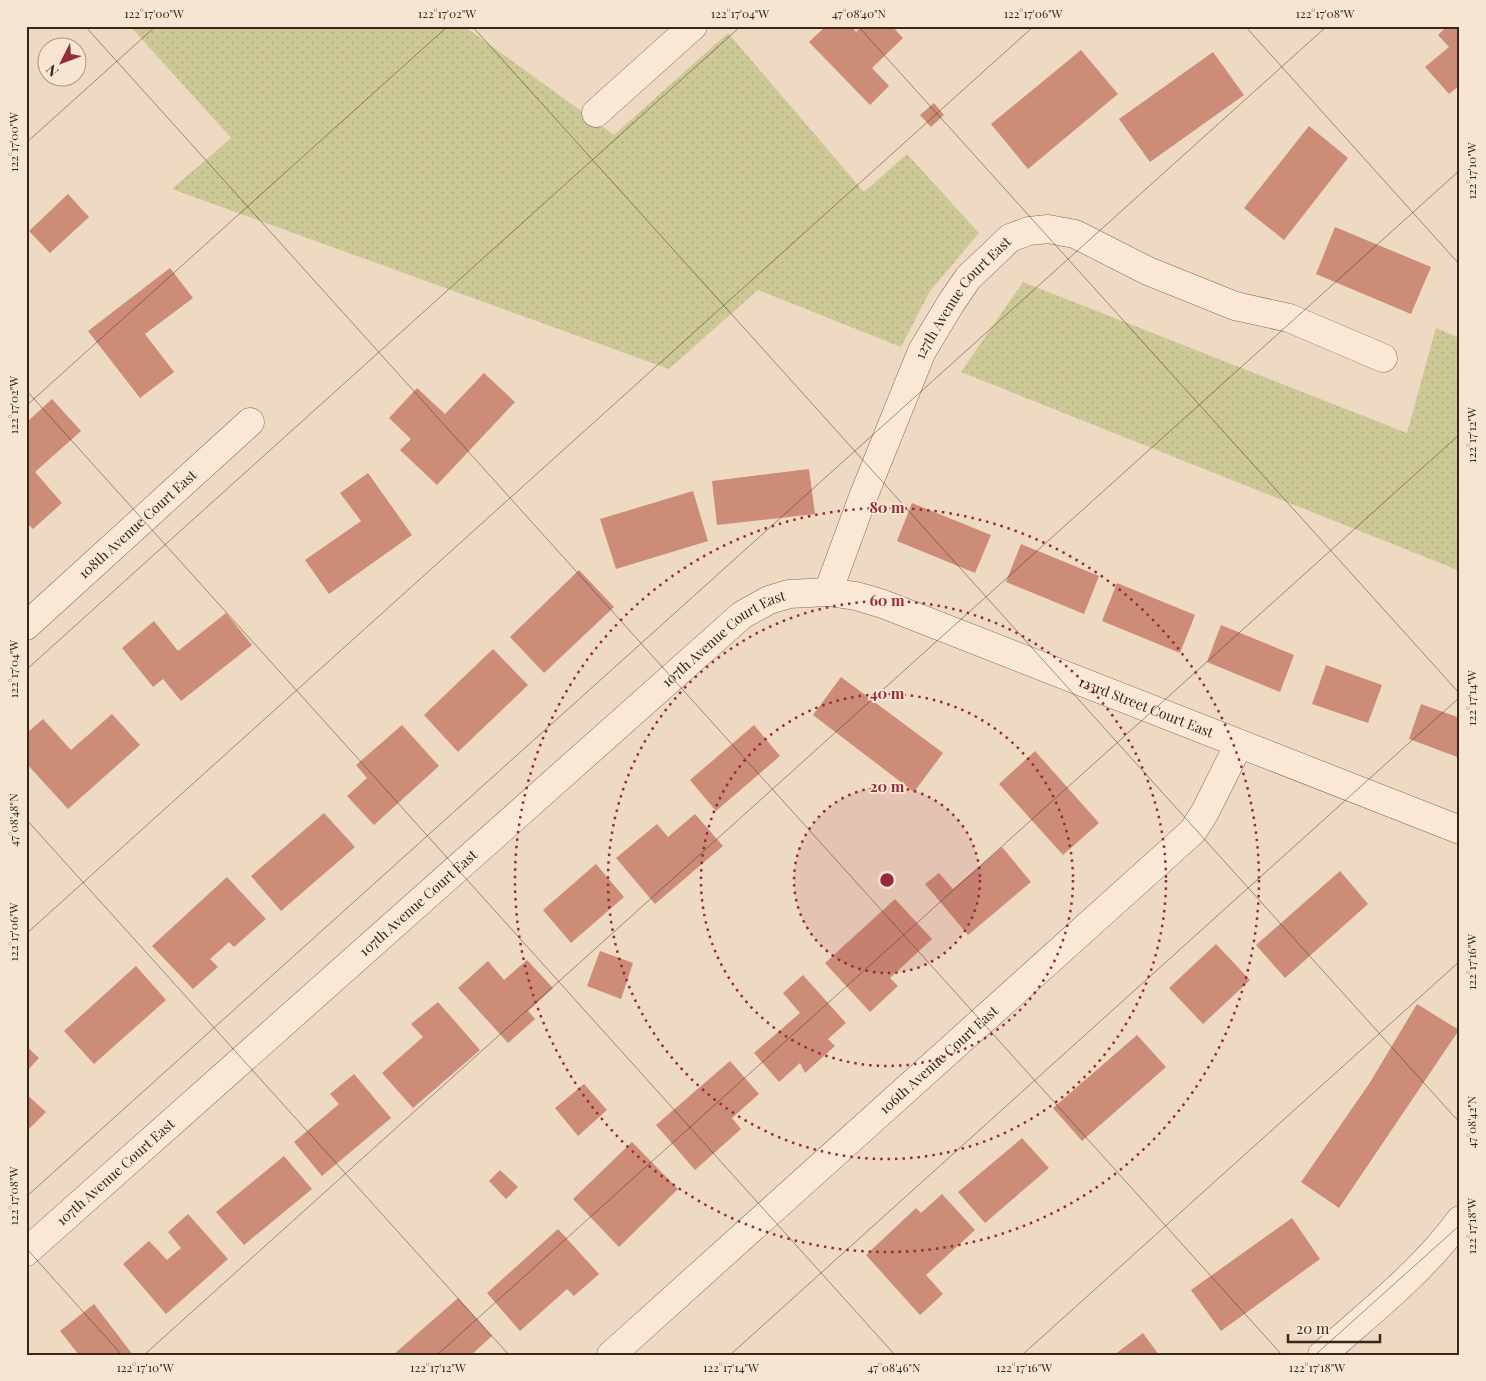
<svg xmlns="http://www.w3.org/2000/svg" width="1486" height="1381" viewBox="0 0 1486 1381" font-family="'Playfair Display',serif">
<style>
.grass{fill:url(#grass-dots)}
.building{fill:#cd8c77}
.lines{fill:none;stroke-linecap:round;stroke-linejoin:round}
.minor-casing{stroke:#886a59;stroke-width:29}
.minor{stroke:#f9e8d5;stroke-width:28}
.ticks{fill:none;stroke:#38251d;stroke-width:1;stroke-opacity:0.45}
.ring{fill:none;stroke:#97293d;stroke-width:2.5;stroke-dasharray:2.5 5}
.labels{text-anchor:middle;stroke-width:4;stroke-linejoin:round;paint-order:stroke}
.street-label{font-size:14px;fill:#38251d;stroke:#f6e5d1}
.centre{fill:#97293d;stroke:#f6e5d1;stroke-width:2.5}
.ring-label{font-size:15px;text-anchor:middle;font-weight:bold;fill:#97293d;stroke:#f6e5d1;stroke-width:4;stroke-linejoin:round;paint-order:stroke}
.neatline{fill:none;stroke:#38251d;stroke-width:2}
.ticks-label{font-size:12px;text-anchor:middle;fill:#38251d}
</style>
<defs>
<pattern id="grass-dots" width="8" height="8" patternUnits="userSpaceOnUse" patternTransform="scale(1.25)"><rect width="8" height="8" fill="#ccc996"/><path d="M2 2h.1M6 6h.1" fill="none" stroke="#b0ac81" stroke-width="1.8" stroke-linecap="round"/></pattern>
</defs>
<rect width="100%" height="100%" fill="#eed9c2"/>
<g class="grass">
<polygon points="130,26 464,26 614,135 728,33 864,192 907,154 979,233 930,291 901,347 758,290 669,369 172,189 231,138"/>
<polygon points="1023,282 1407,433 1436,328 1460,338 1460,571 961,372"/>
</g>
<g class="building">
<polygon points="826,26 851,26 856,32 862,26 892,26 903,38 872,68 889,86 870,105 809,42"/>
<polygon points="1447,26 1460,26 1460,85 1449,94 1425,67 1449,47 1438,35"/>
<polygon points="1081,50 1118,94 1028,169 991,124"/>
<polygon points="1213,52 1244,95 1150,162 1119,119"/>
<polygon points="934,103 944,115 931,127 920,115"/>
<polygon points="1309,126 1348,158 1284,240 1244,208"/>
<polygon points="68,194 89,217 50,253 29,231"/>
<polygon points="1335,227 1431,267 1411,314 1316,274"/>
<polygon points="170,268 193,298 145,334 174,372 140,398 88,331"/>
<polygon points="484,373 515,402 437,485 400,450 411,439 389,418 417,388 445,414"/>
<polygon points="52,399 81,431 35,472 62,503 33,529 26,522 26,423"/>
<polygon points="809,469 815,514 717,525 712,481"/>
<polygon points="368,473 412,535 329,594 305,560 361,521 340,493"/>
<polygon points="693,491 708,541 616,569 600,519"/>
<polygon points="912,503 991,535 975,573 897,541"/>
<polygon points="1021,544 1099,576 1084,614 1006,582"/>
<polygon points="579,570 614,607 544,673 510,637"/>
<polygon points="1117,583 1195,615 1180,653 1102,621"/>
<polygon points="226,613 252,645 181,701 163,679 153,687 122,648 154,621 178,651"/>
<polygon points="1221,625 1294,655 1280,692 1207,662"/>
<polygon points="493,649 528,685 458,752 424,715"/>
<polygon points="1326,665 1382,685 1368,723 1312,704"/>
<polygon points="841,677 943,753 914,792 813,715"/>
<polygon points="1421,704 1460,718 1460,758 1409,739"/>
<polygon points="112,714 140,745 68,809 26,763 26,734 43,719 71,750"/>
<polygon points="402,725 439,766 374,825 347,796 367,778 356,765"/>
<polygon points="754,725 780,756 716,811 690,780"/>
<polygon points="1035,751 1099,823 1063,855 999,784"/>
<polygon points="324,813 355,847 281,911 251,876"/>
<polygon points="695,814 723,846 655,904 616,858 657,824 668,837"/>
<polygon points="1002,847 1031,882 968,935 925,884 939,873 953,889"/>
<polygon points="596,864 624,897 571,943 543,910"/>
<polygon points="1340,871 1368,904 1285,978 1256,945"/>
<polygon points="227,877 266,919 234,947 229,942 210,959 218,967 193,989 152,946"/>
<polygon points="895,899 932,939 890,978 898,986 870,1012 825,963"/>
<polygon points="1216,944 1250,980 1203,1024 1169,988"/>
<polygon points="600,951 633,963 621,999 587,986"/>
<polygon points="527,960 553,988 528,1011 535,1019 508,1043 458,988 488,961 504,980"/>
<polygon points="136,966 166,1000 94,1064 64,1031"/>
<polygon points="803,975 846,1023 828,1039 835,1046 805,1073 800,1063 779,1082 754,1053 800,1013 783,993"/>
<polygon points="438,1002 480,1050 413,1108 382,1073 423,1037 411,1024"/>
<polygon points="1417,1004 1459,1030 1339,1208 1301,1182 1369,1084"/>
<polygon points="1137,1035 1166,1067 1082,1141 1053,1108"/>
<polygon points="26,1046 39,1058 26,1072"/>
<polygon points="730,1061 759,1094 732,1118 741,1129 695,1170 656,1125"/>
<polygon points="354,1074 391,1118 322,1176 294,1142 339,1104 330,1094"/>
<polygon points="584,1084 607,1110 578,1136 555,1108"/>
<polygon points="26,1094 46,1112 26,1132"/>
<polygon points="1022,1138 1049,1168 985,1223 958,1192"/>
<polygon points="632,1142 678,1189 619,1247 573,1199"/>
<polygon points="284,1156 312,1189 244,1245 216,1212"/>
<polygon points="500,1170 518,1187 506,1199 489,1181"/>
<polygon points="942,1194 975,1230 926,1275 943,1294 920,1315 866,1255 916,1208 921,1213"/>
<polygon points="188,1214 228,1259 166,1314 123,1264 149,1241 167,1260 181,1248 168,1232"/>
<polygon points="1292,1218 1320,1259 1221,1331 1191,1290"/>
<polygon points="558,1229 599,1274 574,1296 567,1289 520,1331 487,1293"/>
<polygon points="458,1298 492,1336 471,1355 393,1355"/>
<polygon points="94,1304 133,1355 79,1355 60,1331"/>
<polygon points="1143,1333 1159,1355 1114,1355"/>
</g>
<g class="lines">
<g class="minor-casing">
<g id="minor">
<polyline points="596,113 693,26"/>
<path id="s1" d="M828 592 863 497 922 351 951 303 968 278 1010 238 1029 231 1048 229 1075 234 1148 271 1235 306 1289 318 1383 358"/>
<path id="s2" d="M26 626 250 422"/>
<path id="s3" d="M26 1252 742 615 769 600 789 594 828 592 856 596 883 604 1460 830"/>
<path id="s4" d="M611 1355 1193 831 1205 812 1239 744"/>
<path d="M1322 1355C1370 1312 1422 1272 1460 1220"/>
</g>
</g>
<use href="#minor" class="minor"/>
</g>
<path class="ticks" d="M85 26 1282 1355M472 26 1460 1123M858 26 1460 694M1245 26 1460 265M26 143 156 26M26 390 895 1355M26 406 448 26M26 670 741 26M26 819 509 1355M26 934 1034 26M26 1197 1327 26M26 1248 122 1355M144 1355 1460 170M437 1355 1460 434M730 1355 1460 697M1022 1355 1460 961M1315 1355 1460 1225"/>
<circle cx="887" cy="880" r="93" fill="#97293d" fill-opacity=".12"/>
<g class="ring">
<circle cx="887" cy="880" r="93"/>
<circle cx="887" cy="880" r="186"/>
<circle cx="887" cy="880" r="279"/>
<circle cx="887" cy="880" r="372"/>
</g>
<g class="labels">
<g class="street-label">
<text dy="5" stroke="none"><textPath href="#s1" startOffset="326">127th Avenue Court East</textPath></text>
<text dy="5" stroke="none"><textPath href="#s2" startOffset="151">108th Avenue Court East</textPath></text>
<text dy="5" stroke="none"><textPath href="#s3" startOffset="930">107th Avenue Court East</textPath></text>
<text dy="5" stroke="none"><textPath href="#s3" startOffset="1388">123rd Street Court East</textPath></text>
<text dy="5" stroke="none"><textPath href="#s3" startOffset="525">107th Avenue Court East</textPath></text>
<text dy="5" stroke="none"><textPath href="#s4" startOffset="441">106th Avenue Court East</textPath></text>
<text dy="5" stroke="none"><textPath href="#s3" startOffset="120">107th Avenue Court East</textPath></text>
</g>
</g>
<circle cx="887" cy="880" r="8" class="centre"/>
<g class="ring-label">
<text x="887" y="513">80 m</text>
<text x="887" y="606">60 m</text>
<text x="887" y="699">40 m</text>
<text x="887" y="792">20 m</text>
</g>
<rect width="1486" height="1381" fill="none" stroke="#f6e5d1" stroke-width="55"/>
<g transform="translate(62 62) rotate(228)"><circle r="24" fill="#f6e5d1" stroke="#aa9889"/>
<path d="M0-4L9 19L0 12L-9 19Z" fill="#97293d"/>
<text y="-8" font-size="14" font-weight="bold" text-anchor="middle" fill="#38251d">N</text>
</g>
<path d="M1288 1334v8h92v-8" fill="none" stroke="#38251d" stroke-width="2.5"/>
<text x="1296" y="1334" font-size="15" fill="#38251d" stroke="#f6e5d1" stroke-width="4" paint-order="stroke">20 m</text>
<rect x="28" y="28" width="1430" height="1326" class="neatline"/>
<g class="ticks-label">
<text x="154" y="18">122°17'00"W</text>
<text x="447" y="18">122°17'02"W</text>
<text x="740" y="18">122°17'04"W</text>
<text x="859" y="18">47°08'40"N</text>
<text x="1033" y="18">122°17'06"W</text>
<text x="1325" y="18">122°17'08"W</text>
<text transform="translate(14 142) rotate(-90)" y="4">122°17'00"W</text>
<text transform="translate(1472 171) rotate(-90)" y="4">122°17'10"W</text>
<text transform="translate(14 405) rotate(-90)" y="4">122°17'02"W</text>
<text transform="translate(1472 435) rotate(-90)" y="4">122°17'12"W</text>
<text transform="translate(14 669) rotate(-90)" y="4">122°17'04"W</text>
<text transform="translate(1472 698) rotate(-90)" y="4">122°17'14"W</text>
<text transform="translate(14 820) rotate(-90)" y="4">47°08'48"N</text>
<text transform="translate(14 932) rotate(-90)" y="4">122°17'06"W</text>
<text transform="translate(1472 962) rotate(-90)" y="4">122°17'16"W</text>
<text transform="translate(1472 1122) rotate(-90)" y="4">47°08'42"N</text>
<text transform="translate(14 1196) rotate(-90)" y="4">122°17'08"W</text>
<text transform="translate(1472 1226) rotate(-90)" y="4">122°17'18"W</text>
<text x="145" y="1372">122°17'10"W</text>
<text x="438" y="1372">122°17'12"W</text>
<text x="731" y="1372">122°17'14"W</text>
<text x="894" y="1372">47°08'46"N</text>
<text x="1024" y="1372">122°17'16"W</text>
<text x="1317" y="1372">122°17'18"W</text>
</g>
</svg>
